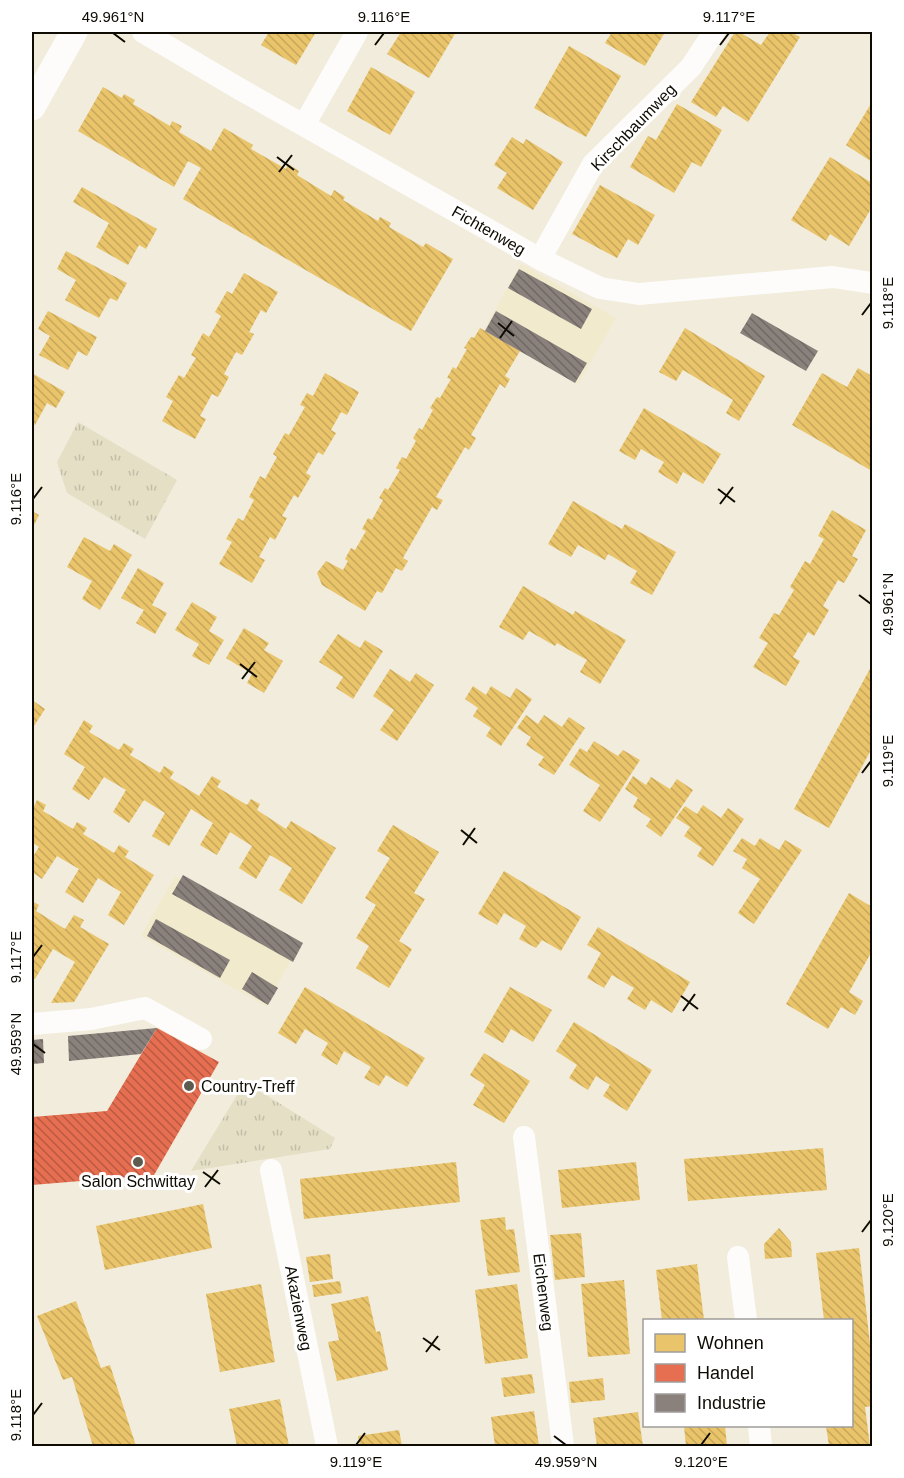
<svg xmlns="http://www.w3.org/2000/svg" width="904" height="1478" viewBox="0 0 904 1478" font-family="Helvetica,sans-serif">
<style>
.built{fill:#f2eacc}
.park{fill:url(#park-tufts)}
.homes{fill:url(#homes-back-hatch)}
.shops{fill:url(#shops-back-hatch)}
.industry{fill:url(#industry-back-hatch)}
.lines{fill:none;stroke-linecap:round;stroke-linejoin:round}
.minor{stroke:#fdfcfa;stroke-width:22}
.tertiary{stroke:#fdfcfa;stroke-width:27}
.ticks{fill:none;stroke:#0e0b03;stroke-width:2}
.poi-dot{fill:#5d5a4f;stroke:#fff;stroke-width:2}
.labels{text-anchor:middle;stroke-width:6;stroke-linejoin:round;paint-order:stroke}
.street-label{font-size:16px;fill:#0e0b03;stroke:#fff}
.poi-label{font-size:16px;fill:#0e0b03;stroke:#fff;text-anchor:start}
.neatline{fill:none;stroke:#0e0b03;stroke-width:2}
.ticks-label{font-size:15px;text-anchor:middle;fill:#0e0b03}
</style>
<defs>
<pattern id="park-tufts" width="24" height="20" patternUnits="userSpaceOnUse" patternTransform="scale(1.5)"><rect width="24" height="20" fill="#e5dfc6"/><path d="M3 7l-1-3M5 7V3M7 7l1-3M15 17l-1-3M17 17v-4M19 17l1-3" fill="none" stroke="#c3bea8"/></pattern>
<pattern id="homes-back-hatch" width="6" height="6" patternUnits="userSpaceOnUse" patternTransform="scale(1.5)"><rect width="6" height="6" fill="#e9c46a"/><path d="M-1 5l2 2M0 0l6 6M5-1l2 2" fill="none" stroke="#c7a75a"/></pattern>
<pattern id="shops-back-hatch" width="6" height="6" patternUnits="userSpaceOnUse" patternTransform="scale(1.5)"><rect width="6" height="6" fill="#e76f51"/><path d="M-1 5l2 2M0 0l6 6M5-1l2 2" fill="none" stroke="#ba5941"/></pattern>
<pattern id="industry-back-hatch" width="6" height="6" patternUnits="userSpaceOnUse" patternTransform="scale(1.5)"><rect width="6" height="6" fill="#8a817c"/><path d="M-1 5l2 2M0 0l6 6M5-1l2 2" fill="none" stroke="#6f6863"/></pattern>
</defs>
<rect width="100%" height="100%" fill="#f1ecdb"/>
<g class="built">
<polygon points="521,264 616,318 578,384 484,330"/>
<polygon points="175,876 299,945 266,1006 141,936"/>
</g>
<g class="park">
<polygon points="78,422 177,480 145,539 67,493 57,462"/>
<polygon points="245,1082 335,1138 330,1149 191,1171"/>
</g>
<g class="homes">
<polygon points="269,32 316,32 296,65 261,45"/>
<polygon points="401,32 456,32 429,78 387,54"/>
<polygon points="612,32 665,32 645,66 605,43"/>
<polygon points="735,32 739,32 761,45 770,32 791,32 800,37 748,122 723,106 716,117 691,102"/>
<polygon points="569,46 621,76 586,137 534,108"/>
<polygon points="371,67 415,92 390,135 347,111"/>
<polygon points="103,87 122,98 124,94 135,100 133,104 170,126 172,121 182,126 179,132 211,151 224,128 253,145 251,149 286,169 288,164 299,171 297,175 331,196 334,190 345,197 343,200 378,221 380,217 391,223 389,227 423,247 426,243 453,259 411,331 183,199 201,168 188,161 174,187 78,131"/>
<polygon points="872,102 872,162 846,145"/>
<polygon points="677,104 722,130 701,167 692,162 674,193 630,167 648,136 656,140"/>
<polygon points="512,137 523,144 526,139 563,162 533,210 497,188 507,173 494,165"/>
<polygon points="830,157 872,183 872,207 849,246 830,234 826,241 791,220"/>
<polygon points="600,185 655,215 638,245 628,239 617,258 572,234"/>
<polygon points="82,187 157,229 146,249 139,245 128,265 96,247 109,223 73,202"/>
<polygon points="66,251 127,283 117,301 110,298 99,318 65,300 76,280 57,269"/>
<polygon points="244,273 278,292 266,313 261,310 249,332 254,334 242,355 236,352 224,374 229,377 218,397 212,394 200,416 206,419 195,439 162,421 173,401 166,397 179,375 184,378 196,358 191,355 203,333 209,337 221,316 215,312 227,291 232,294"/>
<polygon points="48,311 97,337 87,356 78,351 68,370 39,355 50,336 38,329"/>
<polygon points="480,328 520,351 505,376 510,379 505,388 500,384 471,435 476,438 469,450 465,447 436,497 443,500 437,510 432,507 403,558 408,561 402,571 396,568 382,593 377,591 365,611 322,585 317,573 326,561 343,570 348,561 345,559 351,548 355,550 366,531 362,529 368,518 372,520 383,500 379,498 385,488 388,490 400,470 396,468 402,457 406,459 416,441 413,438 419,428 422,430 433,410 430,408 437,397 440,398 451,379 447,378 453,367 456,369 467,349 464,348 471,337 474,338"/>
<polygon points="685,328 765,376 739,421 726,413 733,400 683,370 676,381 659,372"/>
<polygon points="858,368 872,376 872,388 870,393 872,395 872,471 792,425 822,373 847,387"/>
<polygon points="32,373 65,392 56,408 47,403 35,425 32,423"/>
<polygon points="325,373 359,392 347,415 341,412 331,430 336,433 323,455 318,452 306,473 311,476 298,498 294,495 282,516 287,518 275,540 270,537 259,557 265,560 252,583 219,564 232,542 226,539 238,518 243,521 254,500 249,497 260,476 265,479 277,457 273,454 285,433 289,435 305,407 300,405 307,393 313,396"/>
<polygon points="644,408 721,454 703,484 683,472 677,484 658,472 664,462 641,449 635,460 619,451"/>
<polygon points="573,501 622,529 625,524 676,552 652,595 630,583 637,571 608,554 605,560 578,545 571,557 548,544"/>
<polygon points="832,510 866,530 852,556 858,559 844,583 838,580 823,606 829,610 814,636 808,632 793,657 800,661 786,686 753,667 768,643 759,638 774,613 779,615 794,590 790,587 805,561 810,564 824,539 818,536"/>
<polygon points="32,511 39,515 32,529"/>
<polygon points="84,537 110,551 114,544 132,555 100,610 82,599 92,581 67,567"/>
<polygon points="138,568 164,583 152,605 167,613 155,634 136,623 144,610 121,598"/>
<polygon points="523,586 573,615 575,611 626,640 600,684 580,672 587,660 557,643 555,646 529,631 523,640 499,627"/>
<polygon points="192,602 217,617 209,631 224,640 209,665 192,656 199,644 175,630"/>
<polygon points="244,628 269,643 264,650 283,661 264,693 247,683 252,674 226,658"/>
<polygon points="338,634 360,648 365,640 383,651 353,699 336,688 343,677 319,662"/>
<polygon points="872,665 872,748 829,828 794,809"/>
<polygon points="390,669 410,682 416,673 434,685 397,741 380,730 394,710 373,696"/>
<polygon points="473,686 486,695 491,686 510,698 516,688 532,699 501,746 486,736 491,728 473,716 478,708 465,699"/>
<polygon points="32,700 45,709 32,729"/>
<polygon points="526,715 538,724 544,715 562,727 569,717 585,728 554,775 538,765 544,757 526,745 531,737 517,728"/>
<polygon points="84,720 93,726 89,732 119,750 124,743 134,749 130,755 160,773 164,766 174,772 170,778 199,796 212,776 221,781 217,787 247,805 251,799 260,804 257,810 286,829 291,821 336,848 302,904 279,890 292,868 270,855 256,879 239,868 252,846 230,832 217,855 200,845 213,823 191,809 169,846 152,836 165,813 144,800 129,823 113,812 126,790 104,777 89,800 72,789 85,767 64,754"/>
<polygon points="594,741 618,756 623,750 640,760 600,822 583,811 600,785 569,765 580,748 587,752"/>
<polygon points="633,776 646,785 651,777 670,789 677,779 693,790 661,837 646,826 651,819 633,807 638,798 625,789"/>
<polygon points="37,800 46,805 43,811 73,829 77,822 87,828 83,834 114,853 119,845 129,851 125,857 154,875 124,925 108,915 121,892 98,878 83,903 65,892 79,869 57,856 42,879 32,872 32,858 39,847 32,842 32,810"/>
<polygon points="703,805 721,818 728,808 744,819 713,866 697,856 702,848 684,836 690,827 676,818 685,806 697,814"/>
<polygon points="393,825 439,852 414,893 425,899 399,941 412,949 389,988 356,968 369,946 356,938 376,905 365,898 390,858 377,851"/>
<polygon points="742,838 755,846 760,838 779,850 785,840 802,850 754,924 738,913 760,879 742,868 747,859 733,851"/>
<polygon points="504,871 581,917 561,951 542,940 536,948 519,939 526,926 504,913 497,925 478,914"/>
<polygon points="849,893 872,907 872,951 849,992 863,1001 855,1015 841,1007 828,1029 786,1004"/>
<polygon points="32,901 39,905 36,911 65,929 74,915 84,920 80,927 109,944 74,1002 51,1003 75,962 53,949 35,979 32,977"/>
<polygon points="598,927 690,982 672,1013 651,1000 645,1010 627,999 634,988 612,975 604,988 587,978 601,953 587,945"/>
<polygon points="305,987 425,1058 407,1087 386,1075 379,1086 364,1078 371,1067 344,1051 337,1065 321,1055 328,1043 305,1029 296,1044 278,1033"/>
<polygon points="510,987 552,1010 533,1042 511,1029 503,1043 484,1032"/>
<polygon points="574,1022 652,1070 627,1111 603,1096 610,1085 596,1076 588,1090 569,1078 577,1065 556,1051"/>
<polygon points="484,1053 530,1081 504,1123 473,1105 485,1085 470,1075"/>
<polygon points="823,1148 827,1190 688,1201 684,1159"/>
<polygon points="456,1162 460,1202 304,1219 300,1179"/>
<polygon points="636,1162 640,1200 562,1208 558,1170"/>
<polygon points="203,1204 212,1248 105,1270 96,1226"/>
<polygon points="505,1217 506,1230 514,1229 520,1272 488,1276 480,1220"/>
<polygon points="779,1228 791,1242 792,1257 765,1259 764,1244"/>
<polygon points="581,1233 585,1277 555,1280 550,1235"/>
<polygon points="859,1248 872,1361 872,1406 865,1407 870,1446 829,1446 826,1426 852,1426 852,1320 824,1320 816,1253"/>
<polygon points="330,1254 333,1279 310,1282 306,1257"/>
<polygon points="697,1264 704,1320 662,1320 656,1270"/>
<polygon points="624,1280 630,1354 588,1357 581,1284"/>
<polygon points="340,1281 342,1293 314,1297 312,1285"/>
<polygon points="261,1284 275,1362 220,1372 206,1294"/>
<polygon points="517,1284 528,1358 485,1364 475,1290"/>
<polygon points="368,1296 376,1332 380,1331 388,1370 337,1381 328,1342 339,1340 331,1304"/>
<polygon points="76,1301 101,1368 110,1365 136,1446 93,1446 72,1377 63,1380 37,1316"/>
<polygon points="532,1374 535,1393 504,1397 501,1378"/>
<polygon points="603,1378 605,1400 571,1403 569,1382"/>
<polygon points="280,1399 289,1446 237,1446 229,1409"/>
<polygon points="534,1411 539,1446 495,1446 491,1417"/>
<polygon points="638,1412 643,1446 597,1446 593,1418"/>
<polygon points="684,1426 725,1426 727,1446 686,1446"/>
<polygon points="399,1430 402,1446 360,1446 358,1436"/>
</g>
<polygon class="shops" points="157,1028 219,1062 154,1175 32,1185 32,1117 107,1111"/>
<g class="industry">
<polygon points="519,269 592,309 581,329 508,288"/>
<polygon points="496,311 587,363 575,383 485,331"/>
<polygon points="752,313 818,351 806,371 740,333"/>
<polygon points="183,875 303,943 293,962 172,894"/>
<polygon points="156,919 230,960 220,978 147,936"/>
<polygon points="252,972 278,988 268,1005 242,989"/>
<polygon points="157,1028 141,1054 69,1061 68,1036"/>
<polygon points="43,1039 44,1063 32,1064 32,1040"/>
</g>
<g class="lines">
<g class="minor">
<polyline points="143,32 238,88 540,259 600,288 639,294 833,277 872,283"/>
<polyline points="304,125 357,32"/>
<polyline points="540,259 593,164 691,67 714,32"/>
<polyline points="32,1024 91,1019 145,1008 201,1039"/>
<polyline points="524,1137 563,1446"/>
<polyline points="271,1170 327,1446"/>
<polyline points="738,1257 746,1320"/>
<polyline points="759,1426 761,1446"/>
</g>
<polyline class="tertiary" points="32,107 74,32"/>
</g>
<path class="ticks" d="M113 33 125 42M375 45 384 33M720 45 729 33M277 157 294 170M279 172 292 155M862 315 871 303M498 323 514 336M500 338 512 321M718 489 735 502M33 499 42 487M720 504 733 487M859 595 871 604M240 664 257 677M242 679 255 662M862 773 871 761M461 830 477 843M463 845 475 828M33 957 42 945M681 996 698 1009M683 1011 695 994M33 1044 45 1053M203 1172 220 1184M205 1187 218 1170M862 1232 871 1220M423 1338 440 1350M426 1352 438 1336M33 1415 42 1403M554 1436 566 1445M356 1445 365 1433M701 1445 710 1433"/>
<g class="poi-dot">
<circle cx="189" cy="1086" r="6"/>
<circle cx="138" cy="1162" r="6"/>
</g>
<g class="labels">
<g class="street-label">
<text transform="translate(633 127) rotate(-46)" y="6">Kirschbaumweg</text>
<text transform="translate(489 230) rotate(30)" y="6">Fichtenweg</text>
<text transform="translate(544 1292) rotate(83)" y="6">Eichenweg</text>
<text transform="translate(299 1308) rotate(79)" y="6">Akazienweg</text>
</g>
<g class="poi-label">
<text x="201" y="1092">Country-Treff</text>
<text x="138" y="1187" text-anchor="middle">Salon Schwittay</text>
</g>
</g>
<rect width="904" height="1478" fill="none" stroke="#ffffff" stroke-width="66"/>
<rect x="643" y="1319" width="210" height="108" fill="#ffffff" stroke="#9f9d9a" stroke-width="1.5"/>
<rect x="655" y="1334" width="30" height="18" fill="#e9c46a" stroke="#9f9d9a" stroke-width="1.5"/>
<text x="697" y="1349" font-size="18" fill="#0e0b03">Wohnen</text>
<rect x="655" y="1364" width="30" height="18" fill="#e76f51" stroke="#9f9d9a" stroke-width="1.5"/>
<text x="697" y="1379" font-size="18" fill="#0e0b03">Handel</text>
<rect x="655" y="1394" width="30" height="18" fill="#8a817c" stroke="#9f9d9a" stroke-width="1.5"/>
<text x="697" y="1409" font-size="18" fill="#0e0b03">Industrie</text>
<rect x="33" y="33" width="838" height="1412" class="neatline"/>
<g class="ticks-label">
<text x="113" y="22">49.961°N</text>
<text x="384" y="22">9.116°E</text>
<text x="729" y="22">9.117°E</text>
<text transform="translate(888 303) rotate(-90)" y="5">9.118°E</text>
<text transform="translate(16 499) rotate(-90)" y="5">9.116°E</text>
<text transform="translate(888 604) rotate(-90)" y="5">49.961°N</text>
<text transform="translate(888 761) rotate(-90)" y="5">9.119°E</text>
<text transform="translate(16 957) rotate(-90)" y="5">9.117°E</text>
<text transform="translate(16 1044) rotate(-90)" y="5">49.959°N</text>
<text transform="translate(888 1220) rotate(-90)" y="5">9.120°E</text>
<text transform="translate(16 1415) rotate(-90)" y="5">9.118°E</text>
<text x="356" y="1467">9.119°E</text>
<text x="566" y="1467">49.959°N</text>
<text x="701" y="1467">9.120°E</text>
</g>
</svg>
